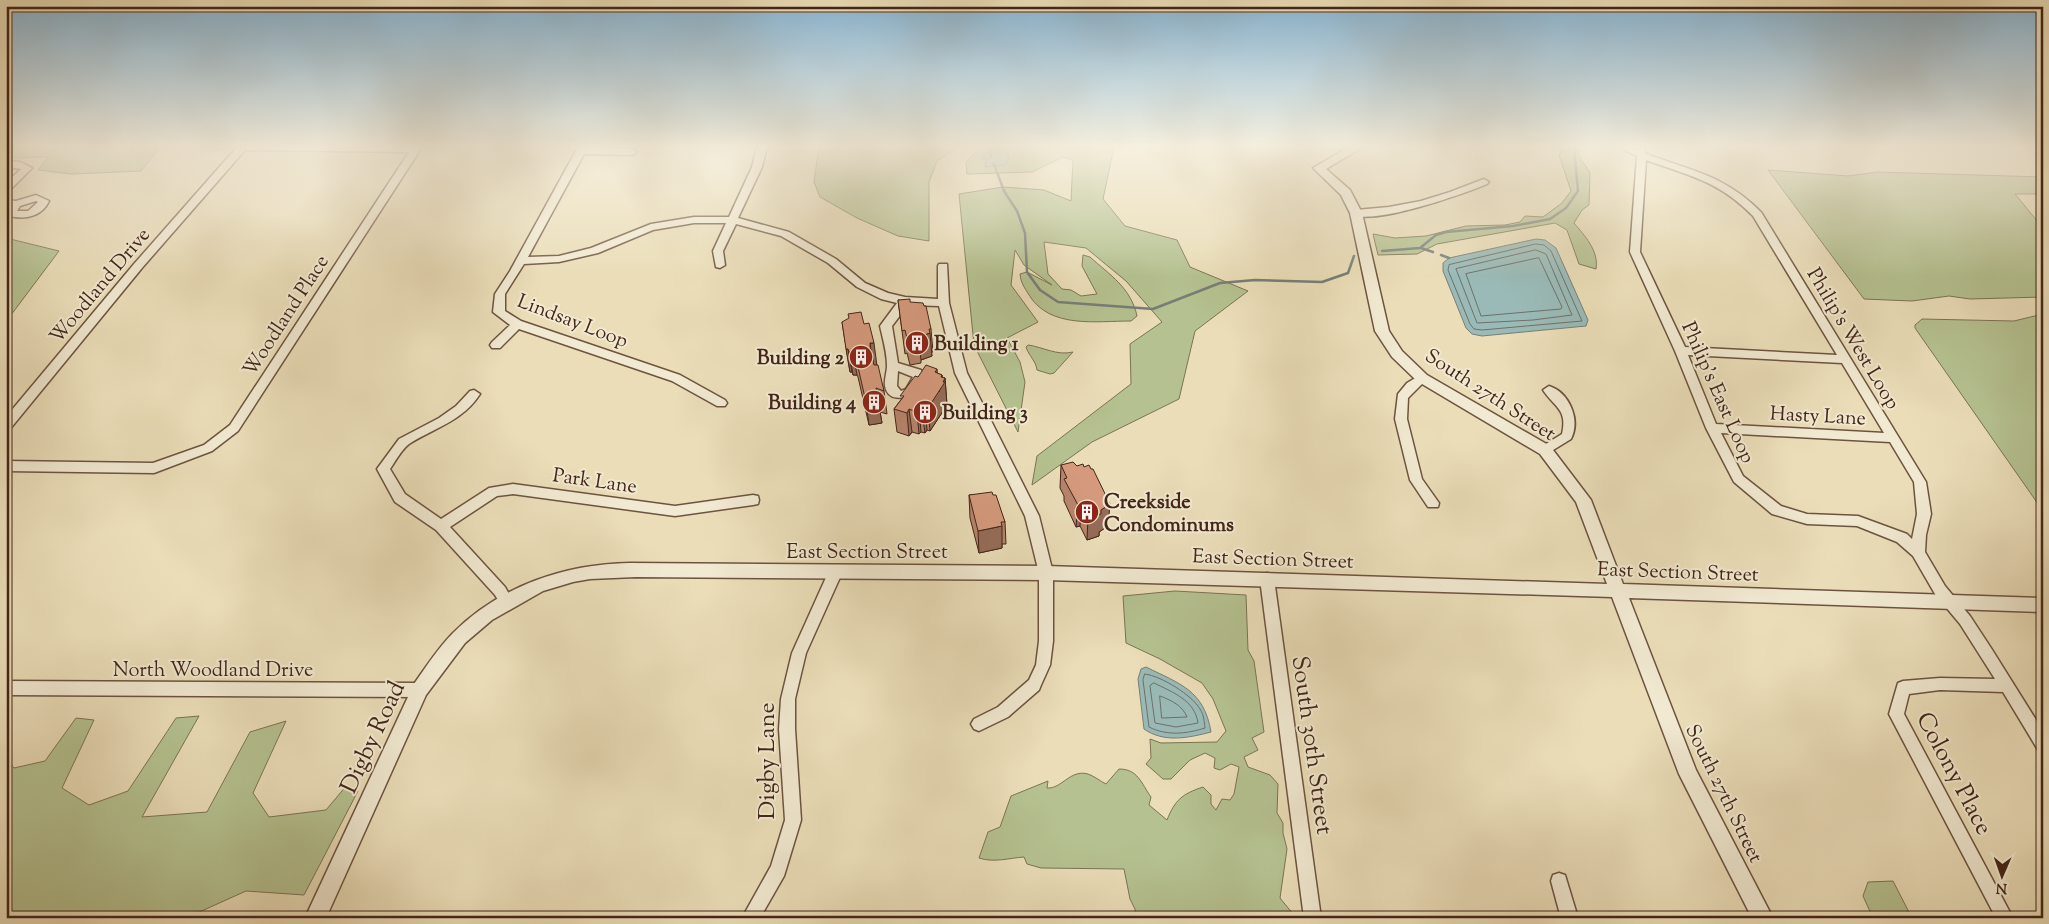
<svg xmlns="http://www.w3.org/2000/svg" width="2049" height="924" viewBox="0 0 2049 924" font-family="'Sorts Mill Goudy',serif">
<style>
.green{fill:#b5c190;stroke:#7c7354}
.water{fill:#9abab7;stroke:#777e77}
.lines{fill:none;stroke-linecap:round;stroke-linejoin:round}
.shore{stroke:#6e7068;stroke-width:1}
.stream{stroke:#777e77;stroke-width:2.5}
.minor-casing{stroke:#6d5340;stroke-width:3}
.tertiary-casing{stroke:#6d5340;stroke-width:3}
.minor{fill:#f1e9d1;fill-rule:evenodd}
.tertiary{fill:#f1e9d1;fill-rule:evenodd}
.wall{fill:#b7846c;stroke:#432518}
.shaded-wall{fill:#956c58;stroke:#432518}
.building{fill:#d59a7d;stroke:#432518}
.labels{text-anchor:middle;stroke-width:4;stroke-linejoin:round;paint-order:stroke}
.street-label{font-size:20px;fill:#432518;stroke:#f1e9d1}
.poi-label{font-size:20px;font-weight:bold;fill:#432518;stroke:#f1e9d1;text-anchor:start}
.near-street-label{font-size:24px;fill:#432518;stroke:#f1e9d1}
</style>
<rect width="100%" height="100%" fill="#eaddb8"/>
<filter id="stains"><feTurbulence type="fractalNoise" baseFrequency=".004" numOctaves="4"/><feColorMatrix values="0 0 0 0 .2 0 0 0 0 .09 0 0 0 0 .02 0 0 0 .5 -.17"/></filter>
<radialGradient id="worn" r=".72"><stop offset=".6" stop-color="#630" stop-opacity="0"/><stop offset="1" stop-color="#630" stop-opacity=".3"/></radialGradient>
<g class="green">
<polygon points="6,147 160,147 141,171 72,174 38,170 48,157 6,158"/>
<polygon points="819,147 959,147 937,161 929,182 929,241 898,236 857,218 820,197 814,182"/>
<path d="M985 147H1114L1103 199 1125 226 1177 240 1190 267 1248 291 1195 331 1179 399 1092 442 1032 485 1037 456 1131 384 1130 344 1162 322 1126 281 1086 248 1044 242 1048 274 1062 289 1071 290 1081 296 1097 294 1082 266 1083 255 1090 257C1110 275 1131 288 1137 316L1131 321C1096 321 1050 329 1029 295 1024 287 1021 283 1020 274L1027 272 1052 285 1024 265 1015 250 1011 285 1038 322 1007 338 1020 362 1025 382 1018 432 974 345 959 194 1003 187 1044 190 1071 201 1073 160 1063 157 1032 172 967 174 966 162 978 150Z"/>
<path d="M1563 147H1580L1579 156 1590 173 1589 205 1582 210 1574 223C1585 236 1599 251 1596 269L1579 264 1567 230 1555 223 1437 244 1417 254 1378 255 1373 234 1395 238 1426 236 1466 226 1505 225 1520 222 1525 216 1543 217 1562 203 1571 191 1559 155Z"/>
<polygon points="1768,170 1848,176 1877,172 2043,177 2043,194 2015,194 2043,228 2043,297 1970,299 1949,296 1912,301 1864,299"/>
<polygon points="6,238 59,251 11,315 6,331"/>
<polygon points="2043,314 2043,511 1915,328 1915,325 1922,319 2014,321"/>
<path d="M1028 345C1043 347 1057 356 1073 352L1054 373 1050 374 1037 370C1036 361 1029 356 1026 347Z"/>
<path d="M1175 591 1246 595 1248 650 1254 661 1264 732 1252 738 1258 750 1244 757 1248 767 1270 775 1278 784 1277 813 1283 823V833L1287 849 1280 898 1293 914 1294 918H1136L1135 909 1130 899 1124 869 1041 868 1027 864 1024 857C1009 858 994 863 979 858L988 832 1000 827 1011 796 1048 781 1047 788C1062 789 1070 769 1088 774 1094 776 1100 781 1106 784L1119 769C1138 769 1141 783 1151 797L1149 805 1167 820C1175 800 1182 794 1203 787L1211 795V804L1216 810 1222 799 1230 800 1234 794 1239 767 1231 764 1220 770 1214 768 1215 758 1205 753 1190 760 1171 779H1163L1146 764 1151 758 1150 739 1161 743 1217 742 1226 731 1213 699 1202 683 1160 659 1126 643 1123 596Z"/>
<polygon points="199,716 142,817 207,812 250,732 286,721 253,793 269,817 326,810 347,785 358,791 304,895 246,891 186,918 6,918 6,759 14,768 45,761 76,718 94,720 62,788 89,805 128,791 176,718"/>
<polygon points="1893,881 1912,918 1873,918 1863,896 1868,882"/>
</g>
<g class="water">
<polygon points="1004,148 1009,158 1006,165 985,167 986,159 981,159 987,153"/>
<polygon points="1536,239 1545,240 1556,248 1588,320 1586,326 1482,336 1472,334 1466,328 1443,271 1443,263 1449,258"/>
<path d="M1146 667C1180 684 1204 690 1211 732 1188 738 1164 743 1144 729L1138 679 1141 669Z"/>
</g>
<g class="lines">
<g class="shore">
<polygon points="1536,244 1544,245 1551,251 1582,321 1482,330 1474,329 1470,324 1448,270 1449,265"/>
<polygon points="1536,250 1546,254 1572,315 1533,320 1477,323 1456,269"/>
<polygon points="1539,258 1562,307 1561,309 1481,316 1466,274"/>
<path d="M1145 674C1161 676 1192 695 1200 709 1204 715 1204 721 1205 728 1186 734 1167 736 1149 727L1143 680Z"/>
<path d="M1154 683C1172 692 1195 700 1198 723L1176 727 1155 723 1150 686Z"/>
<path d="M1160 696C1171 700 1183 706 1187 717L1162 718Z"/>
</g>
<g class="stream">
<polyline points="989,147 991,156"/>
<polyline points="994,164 1004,191 1017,211 1025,233 1027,272 1040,290 1058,302 1153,309 1220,283 1255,280 1322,282 1348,273 1354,256"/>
<polyline points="1421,248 1433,252"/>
<polyline points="1382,251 1420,248 1436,235 1446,232 1513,226 1550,219 1566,208 1578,191 1574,147"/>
<polyline points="1441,255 1449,258"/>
</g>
<g class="minor-casing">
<g id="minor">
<polygon points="237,147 422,147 238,431 212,451 154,473 6,471 6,461 153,463 204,445 230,425 409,152 245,150 142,268 10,429 6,430 6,417 134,264"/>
<path d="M578 147 632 149 637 152 632 155 584 154 528 257 559 256 591 248 651 224 694 217H729L752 167 757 147H767L762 167 738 218 789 232 836 259 865 283 888 293 905 297 938 299V266L939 264H947L949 303 967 373 1039 516 1053 573V641L1050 665 1041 685 1039 690 1008 717 979 731 974 729 971 724 974 719 998 707 1029 680 1036 665 1039 641V573L1025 516 955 373 939 306 908 305 892 326 898 363 921 370 925 377 914 395C903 398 888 402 885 386 884 380 887 372 887 366 887 353 883 339 880 326L897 303 881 299 857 287 828 263 781 236 736 224 723 251 725 265 720 268 716 267 713 251 726 223H694L653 230 598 253 559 262 524 264 505 294V311L521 321 680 375 725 400 727 403 725 406H717L672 381 519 329 500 348H492L490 345 492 342 510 325 493 312 495 294 510 271ZM898 371 913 377 906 389 901 391 897 386Z"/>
<path d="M1619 147H1631L1637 150 1642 147 1645 148 1646 154C1692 171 1724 175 1761 212L1926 482 1931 514 1926 535 1925 552 1945 586 1970 616 1991 648 2043 731V752L2038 750 2003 692 1940 690 1909 694 1904 714 2013 918H1996L1889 714 1898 683 1903 681 1940 678 1995 679 1960 624 1935 594 1913 556 1897 542 1857 526 1807 524 1772 514 1734 482 1706 428 1675 351 1630 252 1637 156ZM1646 160C1690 176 1719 181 1753 216L1837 355 1685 347 1640 252ZM1688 355 1842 363 1884 433 1716 424ZM1721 433 1890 442 1914 482 1917 514 1912 539 1907 534 1858 516 1807 514 1781 506 1743 476Z"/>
<polygon points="6,161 20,162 32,168 9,191 6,192 6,183 21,169 6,167"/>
<path d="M1484 179 1489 182 1487 184C1467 193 1367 228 1351 213L1356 210 1389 207 1421 201 1450 192Z"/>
<path d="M36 195 49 201C42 216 26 220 10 216L7 211 10 206H6V200L16 201ZM36 201 38 202 28 211H17L20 206Z"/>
<polygon points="1422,374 1428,378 1408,398 1407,419 1422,479 1439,503 1438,507 1428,507 1410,480 1395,419 1398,394 1407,383"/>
<path d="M1549 386C1569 392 1581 420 1571 439L1545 455 1541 453 1539 450 1541 447 1562 434C1568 409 1554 407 1543 390Z"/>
<path d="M474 390 480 394C463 421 434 428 409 444 401 450 395 462 390 469L405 494 441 519 489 488 513 484 675 506 753 495 758 496 759 500 758 504 753 505 675 516 513 494 497 496 450 527 505 587 513 601 511 605 506 607 501 605 495 595 436 530 395 502 377 469 399 439 439 418 456 406 470 391Z"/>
<polygon points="835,567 840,569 842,573 806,653 795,699 795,729 801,820 784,876 760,918 742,918 771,866 785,820 779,729 781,699 792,653 828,573 830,569"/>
<polygon points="1267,573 1272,575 1274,579 1321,918 1304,918 1260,579 1262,575"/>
<polygon points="6,681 420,683 425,685 427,690 425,695 420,697 6,695"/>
<polygon points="1559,873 1565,875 1578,918 1561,918 1551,881 1553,875"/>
</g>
</g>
<g class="tertiary-casing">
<path id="tertiary" d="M1349 147H1363L1326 169 1350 190 1362 213 1389 331 1402 351 1427 375 1550 446 1591 500 1623 584 2043 598V612L1629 598 1696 770 1773 918H1752L1679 774 1612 597 1046 580 636 577 590 579 573 582 543 591 492 620 465 643 426 695 326 918H305L414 684C426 667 438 648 453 633 500 586 565 564 630 563L1046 566 1607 584 1576 502 1540 454 1417 381 1392 357 1375 331 1350 213 1341 195 1313 168Z"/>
</g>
<use href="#minor" class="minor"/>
<use href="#tertiary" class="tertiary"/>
</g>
<g class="wall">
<polygon points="898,300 910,302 931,329 933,352 931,352 932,356 921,360 921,363 910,365 907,353 905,354"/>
<polygon points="842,322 864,324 884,391 887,414 880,412 882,423 869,425 858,377 857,375 853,375 852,372 850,372"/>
<polygon points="937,373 942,375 942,377 945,378 947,405 930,431 927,430 925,433 921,432 919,434 912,432 909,436 897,432 894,409 918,377"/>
<polygon points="1061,465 1108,526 1099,532 1099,536 1087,540 1080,526 1076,527 1064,501 1064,496 1060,488"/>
<polygon points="969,495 993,495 1005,522 1006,544 1002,544 1002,548 979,553 970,518"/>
</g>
<g class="shaded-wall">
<polygon points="930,333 932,356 921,360 918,337"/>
<polygon points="870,343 874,343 877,366 873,366"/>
<polygon points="846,349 848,349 852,372 850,372"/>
<polygon points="849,352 853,352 857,375 853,375"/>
<polygon points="937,369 939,392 941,377 942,375 943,385 943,382 945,378 947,405 930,431 928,408 935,372"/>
<polygon points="878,400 882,423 869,425 866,402"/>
<polygon points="925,407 927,430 925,433 922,411"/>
<polygon points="909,409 912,432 909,436 907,413"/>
<polygon points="919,409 921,432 919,434 917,412"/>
<polygon points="1081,504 1080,526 1076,527 1078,505"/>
<polygon points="1110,504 1108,526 1099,532 1099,536 1087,540 1088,517"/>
<polygon points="1002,526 1002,548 979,553 978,531"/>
</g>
<g class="building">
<polygon points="910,299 910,302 923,303 924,306 926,306 931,329 929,329 930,333 918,337 919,340 908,342 905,330 902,331 898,300"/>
<polygon points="861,312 864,324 869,323 874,343 870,343 870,346 874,365 878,365 884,391 876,388 878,400 866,402 855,354 853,352 849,352 848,349 846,349 842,322 849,318 848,314"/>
<polygon points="926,365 937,369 935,372 942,375 941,377 945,378 943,382 945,382 928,408 925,407 922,411 919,409 917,412 909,409 907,413 894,409 904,396 900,396 915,376 918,377"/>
<polygon points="1073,462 1077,466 1083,464 1084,467 1089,465 1091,469 1093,469 1110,504 1101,510 1101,514 1088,517 1081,504 1078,505 1064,479 1067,478 1061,465"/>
<polygon points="992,492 993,495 996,495 1005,522 1001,522 1002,526 978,531 969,495"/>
</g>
<linearGradient id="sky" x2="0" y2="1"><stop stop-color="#89b6d4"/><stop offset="0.53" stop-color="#f6f0df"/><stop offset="1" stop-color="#f6f0df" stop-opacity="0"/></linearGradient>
<rect width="2049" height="276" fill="url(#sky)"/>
<defs>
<g id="building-disc" transform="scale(1.25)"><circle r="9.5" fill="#8f2418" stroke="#f1e9d1"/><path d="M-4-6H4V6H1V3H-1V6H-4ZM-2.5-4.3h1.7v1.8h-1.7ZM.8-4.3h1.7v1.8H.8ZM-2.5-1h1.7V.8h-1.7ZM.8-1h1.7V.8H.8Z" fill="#fff"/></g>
</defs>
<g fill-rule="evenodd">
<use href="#building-disc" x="917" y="343"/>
<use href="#building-disc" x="861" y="357"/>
<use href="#building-disc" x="874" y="402"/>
<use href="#building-disc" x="925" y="412"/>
<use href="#building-disc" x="1087" y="512"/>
</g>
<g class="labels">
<g class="street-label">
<text transform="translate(99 285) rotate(-50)" y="7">Woodland Drive</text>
<text transform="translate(285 315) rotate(-57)" y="7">Woodland Place</text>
<text transform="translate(573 320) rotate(21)" y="7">Lindsay Loop</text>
<text transform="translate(1854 338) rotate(59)" y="7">Philip's West Loop</text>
<text transform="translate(1719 392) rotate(66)" y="7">Philip's East Loop</text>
<text transform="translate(1491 394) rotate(33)" y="7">South 27th Street</text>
<text transform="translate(1818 415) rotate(3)" y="7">Hasty Lane</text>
<text transform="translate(595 480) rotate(8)" y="7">Park Lane</text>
<text x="867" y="558">East Section Street</text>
<text transform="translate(1273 558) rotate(2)" y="7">East Section Street</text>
<text transform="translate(1678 571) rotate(2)" y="7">East Section Street</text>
<text x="213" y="676">North Woodland Drive</text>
<text transform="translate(1725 793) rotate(64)" y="7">South 27th Street</text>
</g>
<g class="poi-label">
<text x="934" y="350">Building 1</text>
<text x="844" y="364" text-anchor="end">Building 2</text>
<text x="856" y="409" text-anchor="end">Building 4</text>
<text x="942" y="419">Building 3</text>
<text x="1104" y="508">Creekside<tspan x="1104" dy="23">Condominums</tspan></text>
</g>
<g class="near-street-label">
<text transform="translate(372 737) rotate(-65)" y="8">Digby Road</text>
<text transform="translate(1313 745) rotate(82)" y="8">South 30th Street</text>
<text transform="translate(766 761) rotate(-90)" y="8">Digby Lane</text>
<text transform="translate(1955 773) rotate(62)" y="8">Colony Place</text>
</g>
</g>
<rect width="2049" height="924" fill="none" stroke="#eaddb8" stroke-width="25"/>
<rect x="8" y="8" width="2034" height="909" fill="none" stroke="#432518" stroke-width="2.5"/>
<rect x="12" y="12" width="2024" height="899" fill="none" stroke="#432518"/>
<g transform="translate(2002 876) rotate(182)" stroke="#f1e9d1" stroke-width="4" paint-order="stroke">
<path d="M0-4L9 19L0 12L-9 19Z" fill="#432518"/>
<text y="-8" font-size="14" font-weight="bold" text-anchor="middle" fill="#432518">N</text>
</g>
<rect width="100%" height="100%" filter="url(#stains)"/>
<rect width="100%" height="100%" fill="url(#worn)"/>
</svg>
